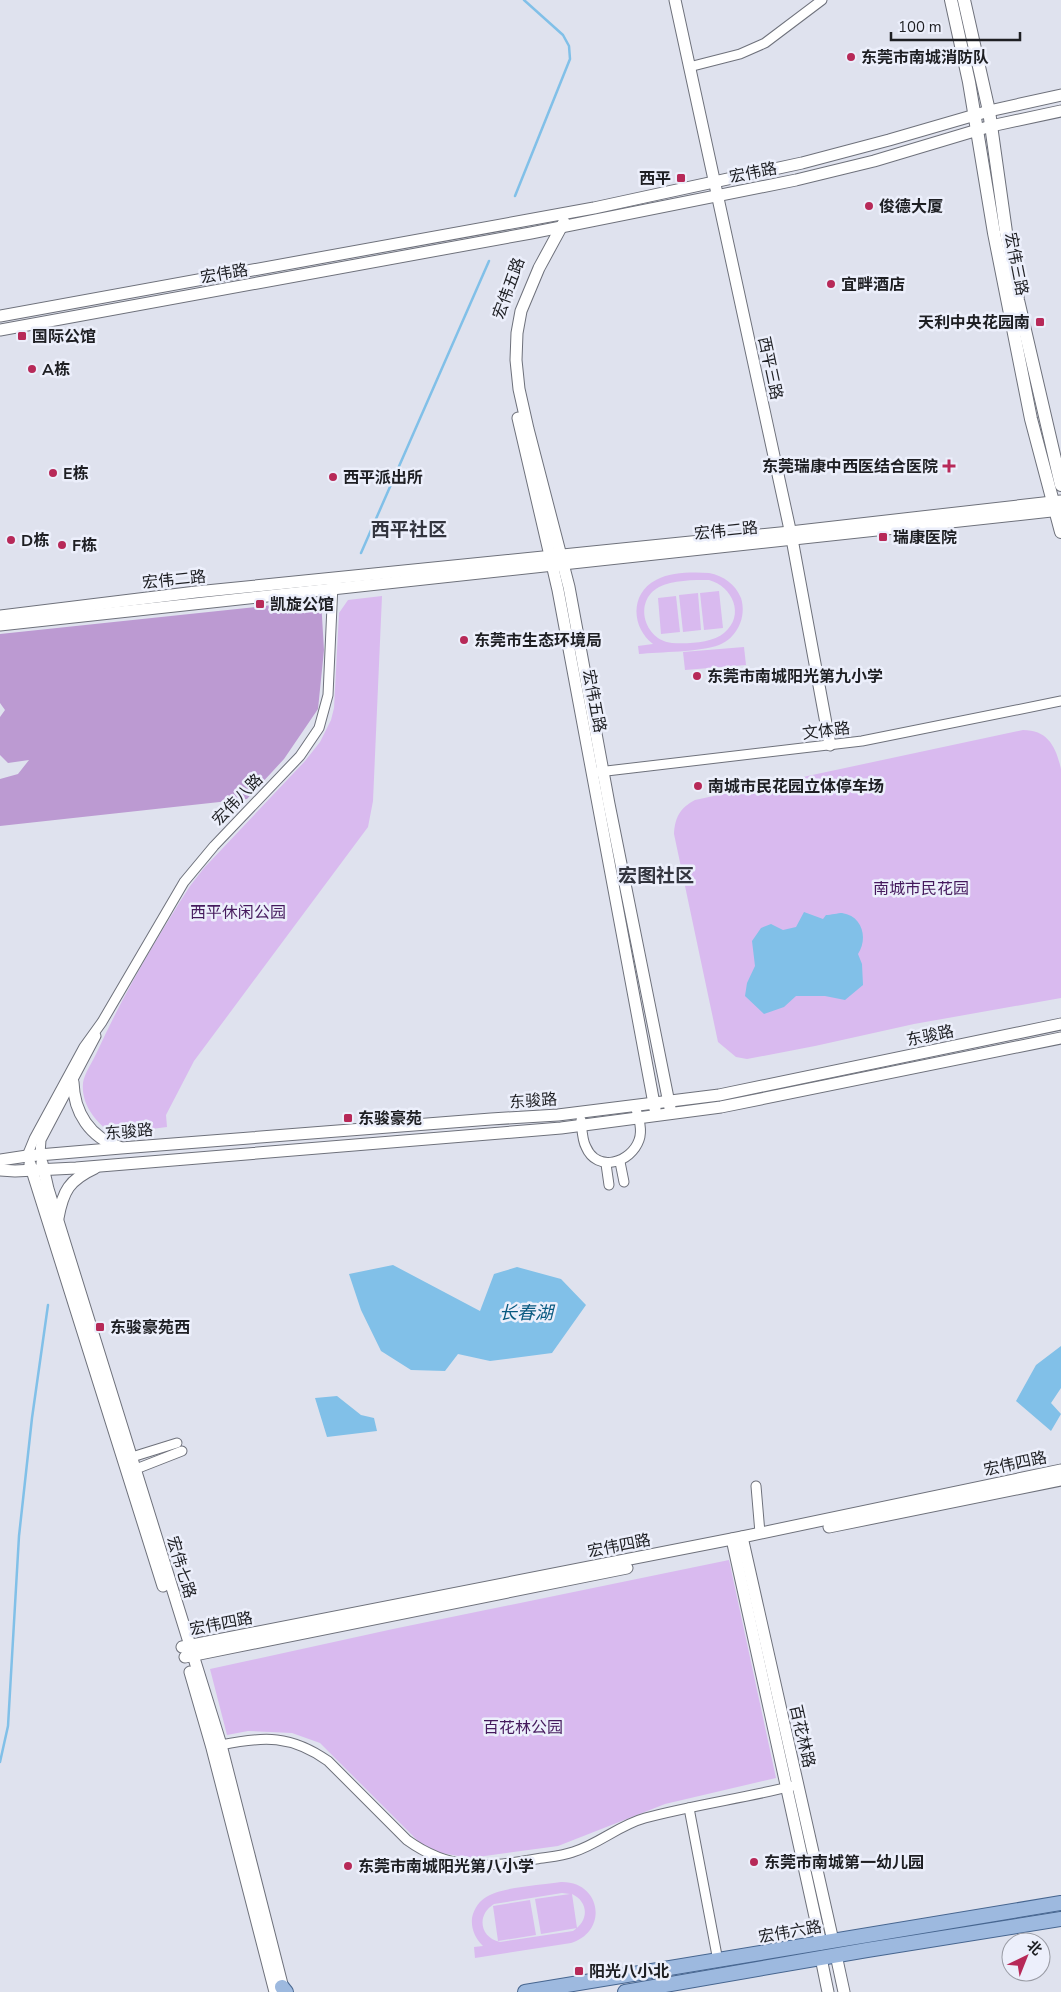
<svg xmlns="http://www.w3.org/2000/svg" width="1061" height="1992" viewBox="0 0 1061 1992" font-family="'Nunito Sans','Noto Sans SC',sans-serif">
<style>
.green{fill:#d9baef;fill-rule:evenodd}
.forest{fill:#bc9ad2}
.water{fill:#81c0e8}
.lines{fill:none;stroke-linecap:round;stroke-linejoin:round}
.stream{stroke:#81c0e8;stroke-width:2.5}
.minor-casing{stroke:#6e717b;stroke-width:11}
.tertiary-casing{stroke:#6e717b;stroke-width:13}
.secondary-casing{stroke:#6e717b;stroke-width:14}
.primary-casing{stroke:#46658f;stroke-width:16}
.minor{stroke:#fff;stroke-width:9}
.tertiary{stroke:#fff;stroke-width:11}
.secondary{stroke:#fff;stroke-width:12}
.primary{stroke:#9db9df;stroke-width:14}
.poi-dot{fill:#b72958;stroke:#eceffb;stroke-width:2}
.labels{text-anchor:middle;stroke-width:5;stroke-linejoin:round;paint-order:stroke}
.poi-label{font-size:16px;font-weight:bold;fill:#1e1f23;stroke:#eceffb;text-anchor:start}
.street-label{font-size:16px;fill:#1e1f23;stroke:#eceffb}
.park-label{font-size:16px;fill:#451a5d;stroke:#eceffb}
.water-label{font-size:18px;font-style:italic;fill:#085980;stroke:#eceffb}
.quarter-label{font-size:19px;font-weight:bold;fill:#33353f;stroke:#eceffb}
</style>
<rect width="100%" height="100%" fill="#dfe2ee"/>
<g class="green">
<path d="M709 573C724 576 735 584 741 598 747 617 737 638 719 645 701 652 659 652 639 654L638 646 653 644C632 628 629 594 656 580 670 572 693 572 709 573ZM709 580C732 586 746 615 724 633 713 643 687 644 672 643 644 640 633 601 659 587 672 580 694 580 709 580Z"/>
<polygon points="719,591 723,628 704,630 700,593"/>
<polygon points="698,593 701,630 683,632 679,595"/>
<path d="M382 596 373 801 368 827 194 1061 166 1115 167 1127 112 1134C96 1122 81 1105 83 1083 84 1074 93 1061 97 1052 123 995 156 939 190 886L204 868 305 761 320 742 331 720 334 708 339 613 348 600Z"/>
<polygon points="676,596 680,632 661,634 658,598"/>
<polygon points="744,647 746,665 685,670 683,652"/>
<path d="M1023 730C1048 730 1056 747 1061 769V998L914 1024 815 1046 747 1059 736 1057 718 1042 674 834C675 817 680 808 695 800Z"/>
<polygon points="729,1560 776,1778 665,1804 558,1846 470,1858 441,1853 420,1843 320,1743 292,1733 248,1731 227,1735 210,1669 393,1629"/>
<path d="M561 1882C601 1881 609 1931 571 1943L475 1958 474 1947 483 1946C475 1938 471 1929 472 1918 474 1908 480 1900 488 1896 503 1887 542 1885 561 1882ZM562 1893 570 1894 535 1899 541 1934 577 1928 572 1894C589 1902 589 1921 573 1931L500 1942C480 1938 476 1915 494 1904Z"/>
<polygon points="530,1900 536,1935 498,1941 493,1906"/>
</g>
<polygon class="forest" points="321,600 324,650 318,709 284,759 247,799 0,826 0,779 18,774 29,760 8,763 0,755 0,717 5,710 0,703 0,634"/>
<g class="water">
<path d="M804 912 823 919 826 915C831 915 838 913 842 913 863 916 868 939 858 954L862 964 863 985 845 1000 825 996H796L784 1007 764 1014 745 996 747 983 755 966 752 941 761 928 771 924 783 930 796 927Z"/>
<polygon points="393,1265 480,1311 494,1274 517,1267 561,1279 586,1305 552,1353 490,1361 458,1354 445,1371 411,1370 381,1351 361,1310 349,1274"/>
<polygon points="1061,1346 1061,1388 1051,1403 1061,1414 1051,1431 1016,1401 1036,1365"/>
<polygon points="337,1396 361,1415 374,1418 377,1431 327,1437 315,1398"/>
</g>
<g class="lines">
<g class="stream">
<polyline points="515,196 570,59 569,46 563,35 524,0"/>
<polyline points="361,553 489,261"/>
<polyline points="0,1762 8,1726 19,1536 32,1418 48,1305"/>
</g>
<g class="minor-casing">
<g id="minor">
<polyline points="689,67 740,54 765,43 822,0"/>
<polyline points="598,772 862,741 1061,701"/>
<path d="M581 1120C582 1129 582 1140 586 1147 597 1173 631 1163 639 1140 643 1129 638 1116 635 1106"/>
<polyline points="40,1154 41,1140 96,1036"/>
<polyline points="27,1156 34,1139 84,1047 102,1022 184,882 214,846 300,756 319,728 328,695 333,584"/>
<polyline points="620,1162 624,1182"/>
<polyline points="606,1164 609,1185"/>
<polyline points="132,1457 177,1443"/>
<polyline points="136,1469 182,1451"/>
<polyline points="756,1486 760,1533"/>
<path d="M221 1745C264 1736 291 1735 328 1761L407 1840C450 1871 486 1868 536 1859 548 1857 562 1856 573 1852 599 1844 619 1825 645 1818 694 1805 744 1798 793 1786"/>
<polyline points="689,1808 718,1961"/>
</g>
</g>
<g class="tertiary-casing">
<g id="tertiary">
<polyline points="675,0 792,539 830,745"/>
<polyline points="564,222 539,268 521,311 517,333 516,360 519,389 528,429 569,587 609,804 670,1108"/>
<polyline points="0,316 594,208 802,163 889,140 989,111 1061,95"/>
<polyline points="0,330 531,233 796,180 874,161 991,126 1061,111"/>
<polyline points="518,418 558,590 655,1109"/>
<polyline points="0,616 196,592 790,532 1061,501"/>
<polyline points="0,625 1061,510"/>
<path d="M73 1082C74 1113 90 1137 119 1147"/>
<polyline points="0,1160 27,1156 121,1148 491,1119 558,1115 719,1095 1061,1024"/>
<polyline points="42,1163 48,1189 221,1745 284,1992"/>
<polyline points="30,1164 163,1586"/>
<polyline points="0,1170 15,1171 76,1168 561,1128 721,1107 1061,1038"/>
<path d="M58 1218C63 1191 69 1180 95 1168"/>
<polyline points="829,1527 1061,1480"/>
<polyline points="742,1537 833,1941"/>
<polyline points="732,1539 821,1944"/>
<polyline points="182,1647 742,1537 1061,1470"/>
<polyline points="185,1657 627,1568"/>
<polyline points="190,1672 212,1748 275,1992"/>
<polyline points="836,1955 844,1992"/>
<polyline points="821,1958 828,1992"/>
</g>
</g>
<g class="secondary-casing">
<g id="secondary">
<polyline points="951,0 969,82 994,233 1031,419 1061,532"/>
<polyline points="964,0 989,111 1006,232 1018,300 1061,485"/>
</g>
</g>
<g class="primary-casing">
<g id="primary">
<polyline points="282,1987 286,1992"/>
<polyline points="525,1992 1061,1903"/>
<polyline points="625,1992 867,1950 1061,1919"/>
</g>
</g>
<use href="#minor" class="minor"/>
<use href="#tertiary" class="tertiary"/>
<use href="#secondary" class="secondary"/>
<use href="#primary" class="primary"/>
</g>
<g class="poi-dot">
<circle cx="851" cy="57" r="5"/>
<rect x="676" y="173" width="10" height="10" rx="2.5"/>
<circle cx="869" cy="206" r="5"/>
<circle cx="831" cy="284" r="5"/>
<rect x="1035" y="317" width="10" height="10" rx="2.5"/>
<rect x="17" y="331" width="10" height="10" rx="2.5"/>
<circle cx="32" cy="369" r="5"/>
<path d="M946.5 458.5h5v5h5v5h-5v5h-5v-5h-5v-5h5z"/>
<circle cx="53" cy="473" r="5"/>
<circle cx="333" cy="477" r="5"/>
<rect x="878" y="532" width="10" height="10" rx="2.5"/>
<circle cx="11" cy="540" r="5"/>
<circle cx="62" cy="545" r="5"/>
<rect x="255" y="599" width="10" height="10" rx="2.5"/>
<circle cx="464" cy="640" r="5"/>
<circle cx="697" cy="676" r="5"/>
<circle cx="698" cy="786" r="5"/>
<rect x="343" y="1113" width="10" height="10" rx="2.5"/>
<rect x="95" y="1322" width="10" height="10" rx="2.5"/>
<circle cx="754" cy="1862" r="5"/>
<circle cx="348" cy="1866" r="5"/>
<rect x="574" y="1966" width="10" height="10" rx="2.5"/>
</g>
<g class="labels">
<g class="poi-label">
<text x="861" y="63">东莞市南城消防队</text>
<text x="671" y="184" text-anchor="end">西平</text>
<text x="879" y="212">俊德大厦</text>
<text x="841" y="290">宜畔酒店</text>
<text x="1030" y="328" text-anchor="end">天利中央花园南</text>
<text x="32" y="342">国际公馆</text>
<text x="42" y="375">A栋</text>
<text x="938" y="472" text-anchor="end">东莞瑞康中西医结合医院</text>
<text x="63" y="479">E栋</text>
<text x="343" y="483">西平派出所</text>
<text x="893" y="543">瑞康医院</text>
<text x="21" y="546">D栋</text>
<text x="72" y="551">F栋</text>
<text x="270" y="610">凯旋公馆</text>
<text x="474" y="646">东莞市生态环境局</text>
<text x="707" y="682">东莞市南城阳光第九小学</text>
<text x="708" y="792">南城市民花园立体停车场</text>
<text x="358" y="1124">东骏豪苑</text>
<text x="110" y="1333">东骏豪苑西</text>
<text x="764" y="1868">东莞市南城第一幼儿园</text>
<text x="358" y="1872">东莞市南城阳光第八小学</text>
<text x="589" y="1977">阳光八小北</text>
</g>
<g class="street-label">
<text transform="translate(753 172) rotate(-11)" y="6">宏伟路</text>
<text transform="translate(1017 264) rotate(79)" y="6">宏伟三路</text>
<text transform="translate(224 273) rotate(-10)" y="6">宏伟路</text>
<text transform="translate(508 288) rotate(-70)" y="6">宏伟五路</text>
<text transform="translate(771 368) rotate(78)" y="6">西平三路</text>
<text transform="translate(726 530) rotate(-6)" y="6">宏伟二路</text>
<text transform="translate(174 579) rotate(-6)" y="6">宏伟二路</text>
<text transform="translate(595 701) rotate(79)" y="6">宏伟五路</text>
<text transform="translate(826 730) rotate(-7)" y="6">文体路</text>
<text transform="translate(237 799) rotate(-46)" y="6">宏伟八路</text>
<text transform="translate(930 1035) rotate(-12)" y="6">东骏路</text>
<text transform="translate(533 1100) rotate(-4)" y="6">东骏路</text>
<text transform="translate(129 1131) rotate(-5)" y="6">东骏路</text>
<text transform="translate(1015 1463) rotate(-12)" y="6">宏伟四路</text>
<text transform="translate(619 1545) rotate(-11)" y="6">宏伟四路</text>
<text transform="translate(182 1567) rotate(73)" y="6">宏伟七路</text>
<text transform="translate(221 1623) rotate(-11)" y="6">宏伟四路</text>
<text transform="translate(803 1736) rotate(77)" y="6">百花林路</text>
<text transform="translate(790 1931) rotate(-10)" y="6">宏伟六路</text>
</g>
<g class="park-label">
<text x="921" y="894">南城市民花园</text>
<text x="238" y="918">西平休闲公园</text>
<text x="523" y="1733">百花林公园</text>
</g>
<g class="water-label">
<text x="526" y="1319">长春湖</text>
</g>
<g class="quarter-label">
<text x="409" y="536">西平社区</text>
<text x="656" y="882">宏图社区</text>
</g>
</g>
<g transform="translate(1026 1957) rotate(43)"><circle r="24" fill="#eceffb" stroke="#9a9ca5"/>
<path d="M0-4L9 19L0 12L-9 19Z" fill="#b72958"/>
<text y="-8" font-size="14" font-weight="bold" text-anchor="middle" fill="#1e1f23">北</text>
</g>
<path d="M891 32v8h129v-8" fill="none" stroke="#1e1f23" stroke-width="2.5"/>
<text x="898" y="32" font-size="15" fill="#1e1f23" stroke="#eceffb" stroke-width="4" paint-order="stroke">100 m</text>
</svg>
